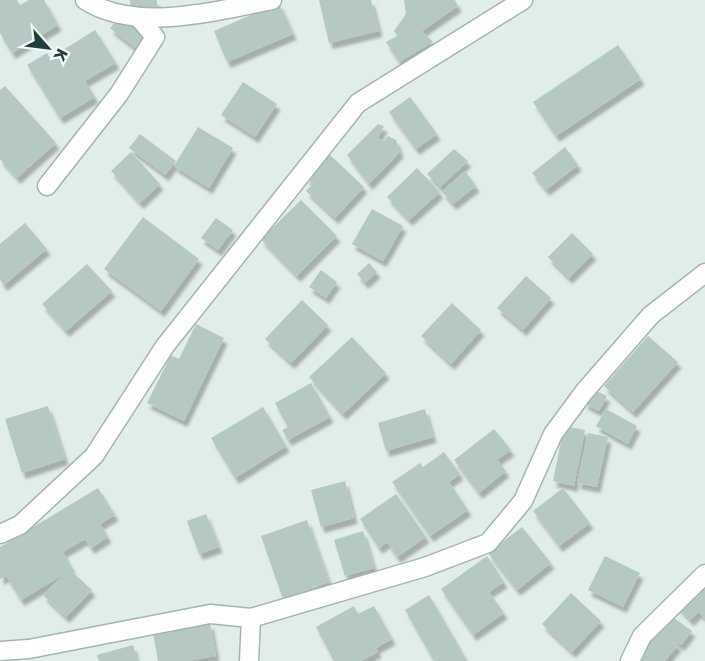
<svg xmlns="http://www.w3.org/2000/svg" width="705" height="661" viewBox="0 0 705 661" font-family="Jost,sans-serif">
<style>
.building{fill:#b6c8c4;filter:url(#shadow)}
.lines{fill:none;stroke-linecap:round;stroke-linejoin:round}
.street-casing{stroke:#a3b5b3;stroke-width:21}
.secondary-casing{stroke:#9ebab6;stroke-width:21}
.street{stroke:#fff;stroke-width:18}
.secondary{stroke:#fff;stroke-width:18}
</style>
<defs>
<filter id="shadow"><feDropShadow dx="3.5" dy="6" stdDeviation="1.5" flood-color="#0004"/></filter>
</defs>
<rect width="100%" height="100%" fill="#e1edea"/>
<g class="building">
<polygon points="0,0 17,0 20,5 29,0 44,0 58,25 12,53 0,33"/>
<polygon points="130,0 157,0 157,8 131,11"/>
<polygon points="319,0 371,0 379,31 329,43"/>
<polygon points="404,0 455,0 458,6 422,31 433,42 399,62 386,42 397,36 394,31 406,14"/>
<polygon points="279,3 293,34 227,62 214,31"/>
<polygon points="121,15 146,35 135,48 110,28"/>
<polygon points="95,30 116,63 85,81 95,97 60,118 27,65 47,53 50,58"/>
<polygon points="618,45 641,79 556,136 533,102"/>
<polygon points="243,82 277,104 255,137 221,115"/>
<polygon points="5,86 56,143 17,178 0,159 0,90"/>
<polygon points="410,97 437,134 416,149 389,112"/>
<polygon points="378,124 384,126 378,138 384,141 388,136 396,140 400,152 369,184 347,155"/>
<polygon points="198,127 233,148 209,188 174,166"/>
<polygon points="140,134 176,161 165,175 129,148"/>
<polygon points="565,147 578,165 546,190 532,173"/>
<polygon points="454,149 468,161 440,187 427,174"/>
<polygon points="131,152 160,184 140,203 111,171"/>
<polygon points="329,154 364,187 335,218 306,191 313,184 306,178"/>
<polygon points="417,168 440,192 409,220 387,197"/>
<polygon points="465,171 476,186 453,204 442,192"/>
<polygon points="301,200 337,236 297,276 261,239"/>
<polygon points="372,209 403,226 383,261 352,244"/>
<polygon points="143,217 199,259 161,311 104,269"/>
<polygon points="216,218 233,230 218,250 201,238"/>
<polygon points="25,223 47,249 4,285 0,280 0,244"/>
<polygon points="572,233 593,254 569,278 548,257"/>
<polygon points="369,263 377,272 365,283 357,274"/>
<polygon points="87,264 112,291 66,331 42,304"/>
<polygon points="321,270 337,282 326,298 309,287"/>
<polygon points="526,276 551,298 523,330 497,308"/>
<polygon points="302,300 328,325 291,363 265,339"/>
<polygon points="452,303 481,330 451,364 421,336"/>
<polygon points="196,324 224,338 184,421 147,403 171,355 179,359"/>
<polygon points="648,336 678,362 633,412 604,386"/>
<polygon points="352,337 386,373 343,414 309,377"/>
<polygon points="311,383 330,417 288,440 282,430 288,427 275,403"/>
<polygon points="592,389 607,396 599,411 584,403"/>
<polygon points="48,406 65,459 22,473 5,419"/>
<polygon points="263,407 286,446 235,478 211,438"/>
<polygon points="425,409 433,437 386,451 378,423"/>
<polygon points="606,409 637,426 628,444 596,426"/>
<polygon points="564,426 585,430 574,486 553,481"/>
<polygon points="494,429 511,450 497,460 506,471 479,493 454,460"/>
<polygon points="588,433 608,437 597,487 577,483"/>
<polygon points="444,452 460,474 449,482 468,510 430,536 392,482 420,463 423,467"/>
<polygon points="345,481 354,518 321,527 311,490"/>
<polygon points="98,488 115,515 100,524 108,537 91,548 85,539 63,552 72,568 70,570 92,590 66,617 43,595 64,574 21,600 6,576 0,579 0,547"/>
<polygon points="563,488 590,523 559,546 533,511"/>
<polygon points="396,494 426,537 397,557 387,542 379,548 360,519"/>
<polygon points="206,514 219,547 199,554 187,521"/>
<polygon points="307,520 329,582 283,599 261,536"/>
<polygon points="522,527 551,563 517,590 488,553"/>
<polygon points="363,531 374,568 345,576 334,540"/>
<polygon points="487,556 504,582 489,592 504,613 473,635 441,589"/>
<polygon points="605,556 640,573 623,607 588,590"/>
<polygon points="705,581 705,619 699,612 690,620 676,605"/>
<polygon points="571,593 601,621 572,652 542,624"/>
<polygon points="429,595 467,661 434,661 405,610"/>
<polygon points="354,606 358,614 374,606 392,639 376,648 378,652 361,661 334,661 316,627"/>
<polygon points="666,612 692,631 681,645 655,626"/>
<polygon points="210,623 216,656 187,661 158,661 153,633"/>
<polygon points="651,623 678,645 665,661 641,661 628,650"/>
<polygon points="133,645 137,661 99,661 97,655"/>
</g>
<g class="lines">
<g class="street-casing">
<g id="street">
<path d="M85 0C135 33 217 11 272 0"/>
<polyline points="47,186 119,94 155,37 139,18"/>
<polyline points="0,534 20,525 94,456 165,346 358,103 523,0"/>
<polyline points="251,618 425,567 488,543 523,501 553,434 584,392 651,315 705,273"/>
<polyline points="0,651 29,649 210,614 251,618 249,661"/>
</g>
</g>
<g class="secondary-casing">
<polyline id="secondary" points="630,661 642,636 705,574"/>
</g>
<use href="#street" class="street"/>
<use href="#secondary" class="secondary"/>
</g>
<g transform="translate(48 48) rotate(118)" stroke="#f2f9f7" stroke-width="4.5" paint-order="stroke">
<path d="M0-4.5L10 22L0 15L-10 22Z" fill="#1f3f3e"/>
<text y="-9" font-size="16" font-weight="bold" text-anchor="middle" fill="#1f3f3e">K</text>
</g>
</svg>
